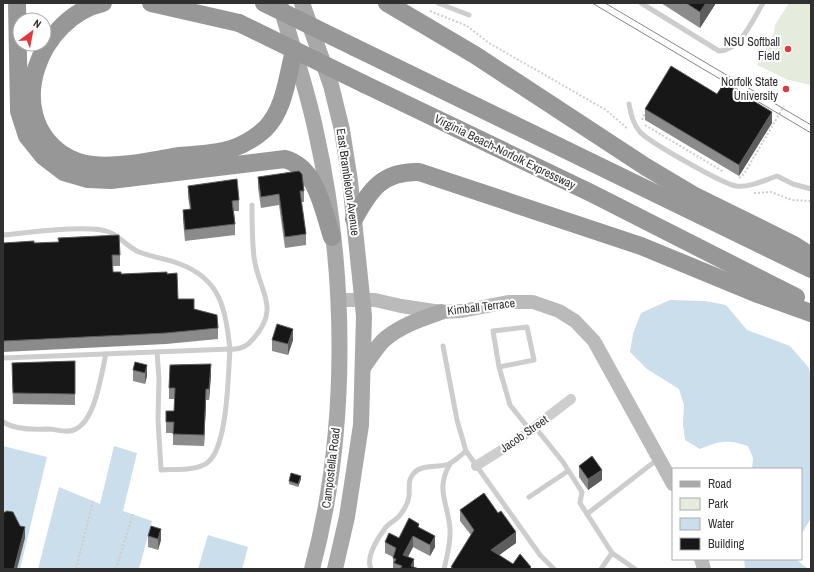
<svg xmlns="http://www.w3.org/2000/svg" width="814" height="572" viewBox="0 0 814 572" font-family="'Archivo Narrow',sans-serif">
<style>
.green{fill:#e5ecde}
.water{fill:#cbdeeb}
.lines{fill:none;stroke-linecap:round;stroke-linejoin:round}
.path{stroke:#cdcdcd;stroke-width:2;stroke-dasharray:2 2;stroke-linecap:butt}
.lane{stroke:#cdcdcd;stroke-width:5}
.street{stroke:#cdcdcd;stroke-width:10}
.secondary{stroke:#bababa;stroke-width:14}
.primary{stroke:#a8a8a8;stroke-width:16}
.highway{stroke:#979797;stroke-width:18}
.tram{stroke:#858585;stroke-width:1}
.highway-bridge{stroke:#979797;stroke-width:18}
.wall{fill:#8b8b8b}
.shaded-wall{fill:#5d5d5d}
.building{fill:#171717;stroke:#5d5d5d}
.poi-dot{fill:#df3940;stroke:#fff;stroke-width:1.5}
.labels{text-anchor:middle;stroke-width:4;stroke-linejoin:round;paint-order:stroke}
.poi-label{font-size:12px;fill:#303030;stroke:#fff;text-anchor:end}
.street-label{font-size:12px;fill:#303030;stroke:#fff}
</style>
<rect width="100%" height="100%" fill="#fff"/>
<polygon class="green" points="789,3 811,3 811,85 788,80 757,65 774,33 775,25"/>
<g class="water">
<path d="M670 300 705 301 726 305 747 330 790 346 809 368 811 377V518L801 535V469H752L753 458 748 446C729 439 718 441 700 449L685 440 683 424 684 405 679 389 647 369 630 352 633 334 641 313Z"/>
<polygon points="3,446 47,457 20,569 3,569"/>
<polygon points="114,446 137,453 123,511 152,521 139,569 38,569 59,487 100,504"/>
<polygon points="208,535 248,547 242,569 198,569"/>
<polygon points="744,559 796,559 808,569 745,569"/>
</g>
<g class="lines">
<g class="path">
<polyline points="430,11 467,26 489,43 606,110 628,129"/>
<polyline points="642,120 646,111"/>
<polyline points="645,125 724,172"/>
<polyline points="739,178 744,174 784,106"/>
<polyline points="754,193 771,192 792,200 811,201"/>
<polyline points="76,569 93,501"/>
<polyline points="116,569 133,514"/>
</g>
<g class="lane">
<polyline points="438,3 469,15"/>
<path d="M641 3 719 51C741 50 753 19 763 3"/>
<path d="M629 104C631 114 633 124 640 132 649 142 723 184 736 186 749 188 765 180 777 176L793 184 811 189"/>
<path d="M3 235C26 233 90 224 109 232 120 236 127 247 139 252 151 257 164 258 177 263 221 278 225 308 230 349 240 350 247 347 253 339 282 307 258 291 254 257 252 240 252 222 252 205"/>
<polyline points="443,346 457,420 466,451 540,555 554,569"/>
<path d="M3 358 230 349C228 374 228 448 207 463 196 471 174 469 161 470L158 419 159 379 157 352"/>
<polyline points="499,367 534,360 527,327 493,331 499,367 510,405 530,430"/>
<path d="M3 422C16 430 33 430 48 429 57 429 67 434 76 429 96 419 101 374 106 354"/>
<polyline points="535,427 563,462 582,492 580,503 612,553 635,569"/>
<polyline points="529,497 568,471"/>
<polyline points="587,514 658,459"/>
<path d="M371 569C365 557 379 536 386 527 390 523 396 520 400 515 404 510 408 503 409 496 410 488 407 480 414 473 422 464 438 468 449 464 455 461 461 455 466 451"/>
<path d="M444 569C447 556 451 543 450 529 448 503 435 489 450 464"/>
<polyline points="601,569 612,553"/>
</g>
<polyline class="street" points="476,466 519,439 571,399"/>
<g class="secondary">
<polyline points="338,300 375,300 401,306 441,312 462,311 508,302 533,302 559,311 575,321 594,341 673,484"/>
<polyline points="701,559 704,569"/>
</g>
<g class="primary">
<polyline points="302,3 331,85 342,130 350,181 364,316 361,425 347,517 335,569"/>
<path d="M280 4C292 46 307 88 316 132 347 271 349 431 312 569"/>
<path d="M364 366C371 357 377 346 385 339 402 325 421 319 441 312"/>
</g>
<g class="highway">
<path d="M17 3 19 111 27 136 43 156 64 172 88 179 111 180 285 159C317 168 323 210 332 237"/>
<path d="M103 3C40 17 2 112 62 154 71 160 82 164 93 165 121 168 152 160 180 156 197 154 215 154 231 149 243 145 255 138 265 129 285 109 287 77 294 51"/>
<polyline points="151,3 239,23"/>
<polyline points="387,3 475,55 646,167 693,195 794,245 811,256"/>
<polyline points="354,47 811,269"/>
<polyline points="364,84 591,193 796,297"/>
<path d="M354 219C370 190 382 171 419 172L641 246 755 293 811 313"/>
</g>
<g class="tram">
<polyline points="592,3 811,133"/>
<polyline points="605,3 811,125"/>
</g>
<g class="highway-bridge">
<polyline points="264,3 354,47"/>
<polyline points="239,23 364,84"/>
</g>
</g>
<g class="wall">
<polygon points="661,3 716,3 700,28"/>
<polygon points="717,94 772,123 739,176 645,120 645,109"/>
<polygon points="258,177 304,191 304,202 301,202 306,234 306,245 285,248 279,205 261,208 258,188"/>
<polygon points="188,186 239,200 239,211 234,211 235,224 235,235 185,241 183,221 183,210 190,209 188,197"/>
<polygon points="3,243 34,243 120,255 120,266 112,266 113,272 121,274 167,274 178,299 194,309 218,328 218,339 166,344 3,352"/>
<polygon points="272,340 293,340 288,355 272,351"/>
<polygon points="75,361 75,405 13,404 12,363"/>
<polygon points="135,362 147,376 145,384 133,381 133,370"/>
<polygon points="211,375 209,400 206,400 204,446 173,445 173,433 166,433 166,422 174,411 175,399 169,399 169,388"/>
<polygon points="579,466 602,480 588,490 579,477"/>
<polygon points="301,479 298,487 289,484 289,481"/>
<polygon points="460,510 516,543 499,555 513,564 531,569 451,569 451,567 471,535 460,521"/>
<polygon points="419,527 435,547 430,556 413,547 408,557 414,567 419,569 393,568 393,557 385,553 385,542 399,538"/>
<polygon points="148,536 161,540 158,550 148,547"/>
</g>
<g class="shaded-wall">
<polygon points="706,3 716,3 700,28 700,12"/>
<polygon points="772,112 772,123 739,176 739,165"/>
<polygon points="293,329 293,340 288,355 288,344"/>
<polygon points="211,364 211,375 209,400 209,389"/>
<polygon points="147,365 147,376 145,384 145,373"/>
<polygon points="206,389 206,400 204,446 204,435"/>
<polygon points="602,470 602,480 588,490 588,479"/>
<polygon points="301,476 301,479 298,487 298,484"/>
<polygon points="25,527 25,538 17,569 14,569"/>
<polygon points="161,529 161,540 158,550 158,539"/>
<polygon points="516,532 516,543 491,561 491,550"/>
<polygon points="413,536 413,547 403,566 403,555"/>
<polygon points="435,536 435,547 430,556 430,545"/>
<polygon points="414,559 414,569 411,566"/>
</g>
<g class="building">
<polygon points="686,3 706,3 700,12"/>
<polygon points="671,66 717,94 724,83 772,112 739,165 645,109"/>
<polygon points="299,171 302,174 304,191 300,191 306,234 285,237 279,194 261,197 258,177"/>
<polygon points="237,179 239,200 232,201 235,224 185,230 183,210 191,209 188,186"/>
<polygon points="119,235 120,255 112,255 113,272 121,272 121,274 167,272 167,274 177,273 178,299 194,299 194,309 217,315 218,328 166,333 3,341 3,243 34,241 34,243 59,242 58,238"/>
<polygon points="277,324 293,329 288,344 272,340"/>
<polygon points="75,361 75,394 13,393 12,363"/>
<polygon points="135,362 147,365 145,373 133,370"/>
<polygon points="211,364 209,389 206,389 204,435 173,434 174,422 166,422 166,411 174,411 175,388 169,388 170,365"/>
<polygon points="592,456 602,470 588,479 579,466"/>
<polygon points="291,473 301,476 298,484 289,481"/>
<polygon points="484,493 498,513 501,511 516,532 491,550 513,564 520,554 531,567 529,569 454,569 451,567 474,530 460,510"/>
<polygon points="7,511 13,512 20,526 25,527 14,569 3,569 3,513"/>
<polygon points="409,518 419,524 418,527 435,536 430,545 413,536 403,555 414,559 411,566 419,569 400,569 402,566 394,563 396,559 393,558 396,548 385,542 389,533 399,538"/>
<polygon points="151,526 161,529 158,539 148,536"/>
</g>
<g class="poi-dot">
<circle cx="788" cy="49" r="4"/>
<circle cx="786" cy="89" r="4"/>
</g>
<g class="labels">
<g class="poi-label">
<text x="780" y="46">NSU Softball<tspan x="780" dy="14">Field</tspan></text>
<text x="778" y="86">Norfolk State<tspan x="778" dy="14">University</tspan></text>
</g>
<g class="street-label">
<text transform="translate(505 152) rotate(26)" y="4">Virginia Beach-Norfolk Expressway</text>
<text transform="translate(348 182) rotate(82)" y="4">East Brambleton Avenue</text>
<text transform="translate(481 307) rotate(-7)" y="4">Kimball Terrace</text>
<text transform="translate(524 434) rotate(-35)" y="4">Jacob Street</text>
<text transform="translate(331 468) rotate(-83)" y="4">Campostella Road</text>
</g>
</g>
<rect width="814" height="572" fill="none" stroke="#303030" stroke-width="8"/>
<rect x="672" y="468" width="130" height="92" fill="#ffffff" stroke="#acacac"/>
<rect x="680" y="481" width="20" height="6" fill="#a8a8a8" stroke="#acacac"/>
<text x="708" y="488" font-size="12" fill="#303030">Road</text>
<rect x="680" y="498" width="20" height="12" fill="#e5ecde" stroke="#acacac"/>
<text x="708" y="508" font-size="12" fill="#303030">Park</text>
<rect x="680" y="518" width="20" height="12" fill="#cbdeeb" stroke="#acacac"/>
<text x="708" y="528" font-size="12" fill="#303030">Water</text>
<rect x="680" y="538" width="20" height="12" fill="#171717" stroke="#acacac"/>
<text x="708" y="548" font-size="12" fill="#303030">Building</text>
<g transform="translate(32 32) rotate(32)"><circle r="19" fill="#ffffff" stroke="#acacac"/>
<path d="M0-3L7 15L0 10L-7 15Z" fill="#df3940"/>
<text y="-6" font-size="11" font-weight="bold" text-anchor="middle" fill="#303030">N</text>
</g>
</svg>
